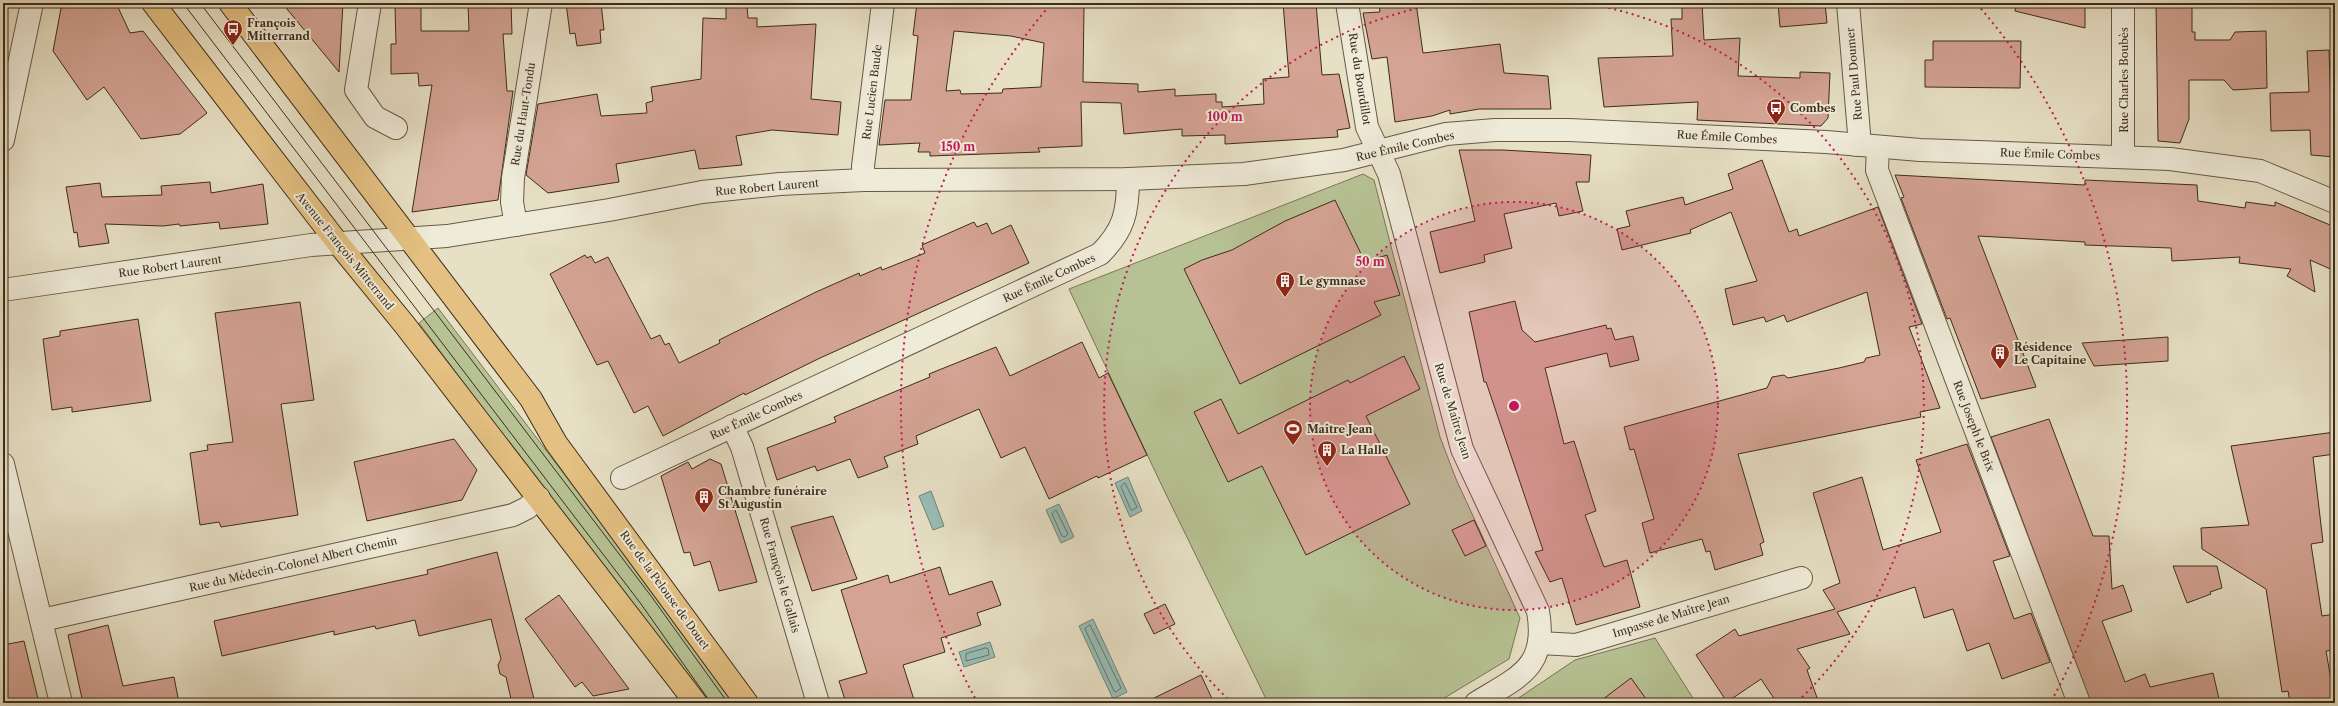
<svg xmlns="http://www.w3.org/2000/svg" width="2338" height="706" viewBox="0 0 2338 706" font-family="'Libre Caslon Text',serif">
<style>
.green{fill:#b7c294;stroke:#7a7758}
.water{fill:#97bdb5;stroke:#738377}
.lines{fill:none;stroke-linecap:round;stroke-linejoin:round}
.shore{stroke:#6a7468;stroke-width:1}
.building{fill:#d4a393;stroke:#3d2c1b;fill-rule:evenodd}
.minor-casing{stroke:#685946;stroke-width:24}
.major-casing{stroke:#3d2c1b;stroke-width:24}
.minor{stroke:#efebd9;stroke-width:22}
.major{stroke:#e4c082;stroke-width:22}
.tram{stroke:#3d2c1b;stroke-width:1}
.ring{fill:none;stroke:#c2185b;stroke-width:2;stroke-dasharray:2 4}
.labels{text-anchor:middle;stroke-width:4;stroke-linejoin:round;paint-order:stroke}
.poi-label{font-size:11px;font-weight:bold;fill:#3d2c1b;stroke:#efebd9;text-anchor:start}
.street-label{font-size:11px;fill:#3d2c1b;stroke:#efebd9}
.centre{fill:#c2185b;stroke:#efebd9;stroke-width:2}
.ring-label{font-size:12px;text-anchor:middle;font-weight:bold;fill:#c2185b;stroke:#efebd9;stroke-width:4;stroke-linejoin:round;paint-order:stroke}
</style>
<rect width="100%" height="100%" fill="#e7e0c5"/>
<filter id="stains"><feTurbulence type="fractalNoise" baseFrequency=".005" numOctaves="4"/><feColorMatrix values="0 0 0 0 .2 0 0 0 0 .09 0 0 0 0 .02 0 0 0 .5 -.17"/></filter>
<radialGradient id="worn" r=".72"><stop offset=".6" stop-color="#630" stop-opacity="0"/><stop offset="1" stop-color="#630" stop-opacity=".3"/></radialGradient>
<g class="green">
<polygon points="1363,174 1374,180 1440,437 1456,479 1520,618 1509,659 1436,703 1268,703 1162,486 1069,289"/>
<polygon points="438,308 738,703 703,703 419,323"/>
<polygon points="1655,638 1696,703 1520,703 1517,699 1575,660"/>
</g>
<g class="water">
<polygon points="1128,477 1142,511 1130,517 1115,483"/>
<polygon points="931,491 944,526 933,530 919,496"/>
<polygon points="1059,504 1074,537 1061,543 1046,510"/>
<polygon points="1093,619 1127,692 1113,699 1079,626"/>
<polygon points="990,642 995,657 964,667 959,652"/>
</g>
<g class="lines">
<g class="shore">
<polygon points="1125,483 1137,507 1133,510 1131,510 1121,487"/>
<polygon points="1056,510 1068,534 1065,537 1062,536 1052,514"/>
<polygon points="1090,625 1121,688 1116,692 1114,691 1085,629"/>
<polygon points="986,648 988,649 989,655 966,661 966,654"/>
</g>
</g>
<g class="building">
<polygon points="62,3 116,3 130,33 143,31 207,113 180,134 141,139 104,87 87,100 53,51"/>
<polygon points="282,3 343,3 339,72"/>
<polygon points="468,3 511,3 512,34 503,34 507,91 513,91 498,200 412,212 432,85 419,86 418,73 391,74 391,44 396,44 395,6 421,6 421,31 469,31"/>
<polygon points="566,3 601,3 604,30 600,30 601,43 577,46 575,33 570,34"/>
<path d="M917 3H1037V5L1084 7 1083 82 1138 84V92L1175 89V96L1216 94V102H1222V107L1264 104 1263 79 1289 77 1283 3H1316L1322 75 1339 74 1350 128 1337 130 1338 137 1225 144V135L1182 136V129L1124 134 1121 103 1081 102 1082 146 1038 148 1040 152 930 156V152H918L920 143 879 145 885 100H911L918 36 913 35ZM954 31 1011 36 1044 43 1041 87 1003 89 1002 93 961 94 960 90 946 91Z"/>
<polygon points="1379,3 1416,3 1423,53 1500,44 1504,73 1548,76 1551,109 1479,109 1450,114 1450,110 1432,116 1395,122 1387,57 1372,59 1363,13 1380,12"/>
<polygon points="1682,3 1702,3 1704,40 1740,38 1738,76 1800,78 1800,72 1830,73 1828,118 1821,126 1697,120 1698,102 1604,107 1598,58 1673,56 1671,19 1682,19"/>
<polygon points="1778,3 1825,3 1827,23 1780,27"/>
<polygon points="2016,3 2085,3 2085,28 2015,11"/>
<polygon points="2156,3 2192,3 2192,32 2195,32 2195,40 2230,40 2235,32 2266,31 2267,88 2233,90 2224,80 2189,80 2189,119 2180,143 2158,141"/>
<polygon points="726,5 747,6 748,18 757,18 757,27 816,24 811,99 841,102 838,135 772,130 736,136 742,165 699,169 695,150 616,164 619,182 548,193 526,175 538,104 597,94 601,116 647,113 646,103 653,101 651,87 701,79 703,18 726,19"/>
<polygon points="1933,41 2021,41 2020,88 1925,87 1925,60 1933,60"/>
<polygon points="2329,50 2331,111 2335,111 2335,157 2311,155 2310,130 2271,131 2270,93 2309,92 2307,51"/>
<polygon points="1459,150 1503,150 1591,155 1589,182 1576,182 1583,211 1559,216 1556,203 1504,214 1512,248 1484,255 1485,262 1440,273 1430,232 1475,221"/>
<polygon points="1762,160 1789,232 1797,229 1799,236 1878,207 1922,324 1909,327 1940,408 1920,412 1921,417 1738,454 1764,542 1760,544 1763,555 1715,570 1710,551 1706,552 1702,539 1650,553 1642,523 1654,519 1634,449 1630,450 1624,427 1767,388 1772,377 1784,375 1788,378 1839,368 1864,362 1866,358 1880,355 1867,292 1787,322 1784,315 1766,322 1764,317 1733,325 1725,289 1757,281 1731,212 1690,230 1691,233 1622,250 1617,229 1630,226 1626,211 1683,197 1685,205 1733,189 1728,174"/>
<polygon points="1895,175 2085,185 2085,180 2197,185 2198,201 2245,208 2246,202 2275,206 2275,202 2335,227 2335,271 2310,260 2315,292 2287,276 2291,269 2239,263 2240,257 2172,261 2171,248 2085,245 2085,242 1978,236 2036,387 1981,399 1950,318 1947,319 1901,198 1904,197"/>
<polygon points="210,182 211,193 263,184 268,224 220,229 219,222 180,226 179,224 163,226 105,224 109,243 79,247 77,232 74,233 66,187 100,183 102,197 162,195 161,186"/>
<polygon points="1335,200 1365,262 1387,255 1400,295 1374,302 1381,315 1240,384 1184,269 1202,260 1232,250 1285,221"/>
<polygon points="974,222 977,227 987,223 992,234 1011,225 1029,263 818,359 745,395 744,393 663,436 648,406 634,413 608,361 597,365 550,274 585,255 587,258 591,256 595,263 608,257 651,339 660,335 665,345 669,343 679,363 720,343 719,340 816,292 859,273 860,276 881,267 882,270 925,253 922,245"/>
<polygon points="1515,301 1522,330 1535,342 1606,325 1607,329 1611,328 1615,340 1633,336 1639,360 1610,367 1607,353 1545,368 1564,444 1574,441 1596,511 1585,515 1604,567 1627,560 1640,607 1576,625 1562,578 1550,582 1535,552 1543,550 1486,382 1484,382 1469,312"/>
<polygon points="300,302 314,400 281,404 298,515 221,527 219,522 200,525 190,453 208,450 207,445 233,442 215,313"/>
<polygon points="138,319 151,401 72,412 72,407 52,410 43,339 60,336 60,331"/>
<polygon points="2168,337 2168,361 2094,366 2082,343"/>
<polygon points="1082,342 1099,378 1108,373 1147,455 1098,478 1097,476 1049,499 1025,447 1001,458 979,409 916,436 918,444 884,457 888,467 858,478 850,459 817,471 815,466 777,480 767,448 836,422 834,417 930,377 929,374 996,347 1010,376"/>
<polygon points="1404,356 1420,389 1366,416 1410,504 1306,555 1262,466 1228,482 1194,412 1221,399 1238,434 1348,380 1350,383"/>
<polygon points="2049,419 2093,536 2109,536 2112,589 2123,585 2132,611 2102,621 2125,682 2145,674 2150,687 2213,673 2220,703 2091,703 1991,437"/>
<polygon points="2335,432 2335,454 2313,457 2323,542 2311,544 2322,616 2335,614 2335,650 2326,651 2335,703 2290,703 2288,691 2282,692 2266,589 2202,549 2201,528 2249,525 2231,446"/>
<polygon points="454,439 477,470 462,500 367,521 354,462"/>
<polygon points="1967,444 2010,556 1993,561 2014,619 2031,613 2050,662 2002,679 1989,643 1967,651 1953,609 1924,618 1915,587 1837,612 1850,634 1797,649 1810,668 1807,670 1819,703 1777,703 1761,679 1727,702 1696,655 1735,629 1739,636 1835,609 1823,590 1840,583 1813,493 1862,477 1883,550 1909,542 1941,532 1916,460"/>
<polygon points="710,459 721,464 757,582 719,591 710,561 694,566 690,552 684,553 661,476 688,462 692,469"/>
<polygon points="833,516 857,579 812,591 791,527"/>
<polygon points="1474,520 1486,546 1465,556 1452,530"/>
<polygon points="497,552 535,703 512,703 506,677 500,674 498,665 501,659 491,619 419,636 415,620 376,629 375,626 334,635 334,631 222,656 214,621 428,574 427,570"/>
<polygon points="2173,566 2217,566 2222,588 2210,592 2211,594 2187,603"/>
<polygon points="940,567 949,595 992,581 1001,605 977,613 981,625 941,638 945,652 903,665 915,703 846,703 839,681 867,673 841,590 888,575 890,583"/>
<polygon points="559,595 629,689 593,696 582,682 575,687 525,619"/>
<polygon points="1165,604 1175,624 1154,634 1144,614"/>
<polygon points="108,625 123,686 174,677 179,703 83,703 68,635"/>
<polygon points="24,641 39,703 3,703 3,645"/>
<polygon points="1201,675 1214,703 1144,703"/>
<polygon points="1631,678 1649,703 1598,703"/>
</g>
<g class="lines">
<g class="minor-casing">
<g id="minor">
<polyline points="370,3 356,90 375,117 396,128"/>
<path d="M1347 3 1367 127 1389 174 1462 449 1538 611C1548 668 1518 677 1476 703"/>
<polyline points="1848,3 1859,133 1857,145"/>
<polyline points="2123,3 2123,157"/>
<polyline points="3,140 32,3"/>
<polyline points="1878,147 1877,170 2079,703"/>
<polyline points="864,180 863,166 883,3"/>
<polyline points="516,225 512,202 513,178 541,3"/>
<polyline points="3,290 311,245 447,236 609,210 702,192 780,184 864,180 1128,179 1244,174 1344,160 1446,134 1495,130 1569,130 1826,142 1920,150 2170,159 2260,171 2335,202"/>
<polyline points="732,426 742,447 818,703"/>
<polyline points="3,464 61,703"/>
<path d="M622 478 1100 254C1124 230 1128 212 1128 179"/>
<polyline points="42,620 513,515 527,508 539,498"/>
<polyline points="1540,643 1576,645 1801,578"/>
</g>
</g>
<g class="major-casing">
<g id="major">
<polyline points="153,3 337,242 404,324 696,703"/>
<polyline points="230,3 531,399 556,443 747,703"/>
</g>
</g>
<use href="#minor" class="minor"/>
<use href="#major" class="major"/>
<g class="tram">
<polyline points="183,3 641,604 711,703"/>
<polyline points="200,3 651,596 728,703"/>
</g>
</g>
<circle cx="1514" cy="406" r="204" fill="#c2185b" fill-opacity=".12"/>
<g class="ring">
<circle cx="1514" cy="406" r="204"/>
<path d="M1232 703A409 409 0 0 1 1443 3M1585 3A409 409 0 0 1 1796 703"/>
<path d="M975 698A613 613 0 0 1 1051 4M1977 4A613 613 0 0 1 2053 698"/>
</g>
<defs>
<g id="bus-pin" transform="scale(1)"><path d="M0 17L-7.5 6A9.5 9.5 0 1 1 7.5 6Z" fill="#8f2418" stroke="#efebd9"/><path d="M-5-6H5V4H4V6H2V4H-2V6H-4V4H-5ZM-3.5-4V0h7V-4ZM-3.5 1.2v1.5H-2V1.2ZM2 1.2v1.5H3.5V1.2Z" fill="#fff"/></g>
<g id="building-pin" transform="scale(1)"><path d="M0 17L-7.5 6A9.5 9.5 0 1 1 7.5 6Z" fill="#8f2418" stroke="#efebd9"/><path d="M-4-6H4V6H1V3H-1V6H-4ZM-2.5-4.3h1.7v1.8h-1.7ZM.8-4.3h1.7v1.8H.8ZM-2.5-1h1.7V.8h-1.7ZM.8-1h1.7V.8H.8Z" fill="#fff"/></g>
<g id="stadium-pin" transform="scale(1)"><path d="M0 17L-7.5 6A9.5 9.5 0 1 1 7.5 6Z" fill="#8f2418" stroke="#efebd9"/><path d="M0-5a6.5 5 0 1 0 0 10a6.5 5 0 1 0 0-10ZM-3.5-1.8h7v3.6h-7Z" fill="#fff"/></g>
</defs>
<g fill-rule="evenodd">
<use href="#bus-pin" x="233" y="29"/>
<use href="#bus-pin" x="1776" y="108"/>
<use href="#building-pin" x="1285" y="281"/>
<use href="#building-pin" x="2000" y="353"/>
<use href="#stadium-pin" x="1293" y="429"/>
<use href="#building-pin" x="1327" y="450"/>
<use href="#building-pin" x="704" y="497"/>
</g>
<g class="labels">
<g class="poi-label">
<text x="247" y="27">François<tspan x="247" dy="13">Mitterrand</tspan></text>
<text x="1790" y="112">Combes</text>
<text x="1299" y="285">Le gymnase</text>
<text x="2014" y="351">Résidence<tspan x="2014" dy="13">Le Capitaine</tspan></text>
<text x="1307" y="433">Maître Jean</text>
<text x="1341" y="454">La Halle</text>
<text x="718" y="495">Chambre funéraire<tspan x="718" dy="13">St Augustin</tspan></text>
</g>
<g class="street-label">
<text transform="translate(1854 74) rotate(-95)" y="4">Rue Paul Doumer</text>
<text transform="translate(1360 79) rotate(81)" y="4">Rue du Bourdillot</text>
<text transform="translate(2124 80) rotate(-90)" y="4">Rue Charles Boubès</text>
<text transform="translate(872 92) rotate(-83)" y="4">Rue Lucien Baude</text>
<text transform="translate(523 114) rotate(-81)" y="4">Rue du Haut-Tondu</text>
<text transform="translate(1727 137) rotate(3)" y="4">Rue Émile Combes</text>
<text transform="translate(1405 146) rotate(-13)" y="4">Rue Émile Combes</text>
<text transform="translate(2050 154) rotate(2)" y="4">Rue Émile Combes</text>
<text transform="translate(767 187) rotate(-5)" y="4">Rue Robert Laurent</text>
<text transform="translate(345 251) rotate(51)" y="4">Avenue François Mitterrand</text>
<text transform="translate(170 266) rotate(-8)" y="4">Rue Robert Laurent</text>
<text transform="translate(1049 278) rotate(-25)" y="4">Rue Émile Combes</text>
<text transform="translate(1453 411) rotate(73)" y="4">Rue de Maître Jean</text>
<text transform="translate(756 415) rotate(-25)" y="4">Rue Émile Combes</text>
<text transform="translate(1974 426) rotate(69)" y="4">Rue Joseph le Brix</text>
<text transform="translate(293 564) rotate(-13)" y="4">Rue du Médecin-Colonel Albert Chemin</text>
<text transform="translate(780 575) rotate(74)" y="4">Rue François le Gallais</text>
<text transform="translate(665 590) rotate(54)" y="4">Rue de la Pelouse de Douet</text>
<text transform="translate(1671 616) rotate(-17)" y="4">Impasse de Maître Jean</text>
</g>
</g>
<circle cx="1514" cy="406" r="6" class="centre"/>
<g class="ring-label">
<text x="1225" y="121">100 m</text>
<text x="958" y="151">150 m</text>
<text x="1370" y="266">50 m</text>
</g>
<rect width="2338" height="706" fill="none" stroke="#e7e0c5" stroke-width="16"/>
<rect x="4" y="4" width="2330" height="698" fill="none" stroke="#3d2c1b" stroke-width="2"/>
<rect x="8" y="8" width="2322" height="690" fill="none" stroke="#3d2c1b"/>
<rect width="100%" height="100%" filter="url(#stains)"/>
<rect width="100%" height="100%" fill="url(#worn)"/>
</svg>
